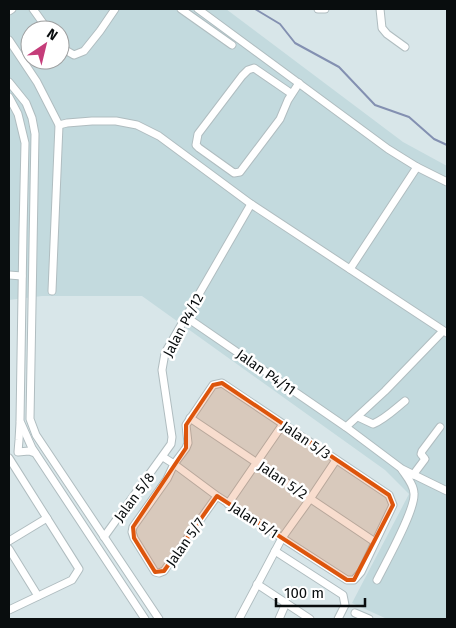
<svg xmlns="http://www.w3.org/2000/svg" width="456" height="628" viewBox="0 0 456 628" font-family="'Fira Sans',sans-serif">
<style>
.built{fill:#c3dade;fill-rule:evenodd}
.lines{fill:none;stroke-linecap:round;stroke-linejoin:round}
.stream{stroke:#8390b1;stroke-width:2}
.minor-casing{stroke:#b0bdc0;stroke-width:9}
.minor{stroke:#fff;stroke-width:7}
.marked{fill:#dd550c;fill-opacity:0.2;stroke:#dd550c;stroke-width:4;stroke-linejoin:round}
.labels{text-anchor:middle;stroke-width:5;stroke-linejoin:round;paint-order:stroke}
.street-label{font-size:14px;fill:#090d0e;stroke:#fff}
</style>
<rect width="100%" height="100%" fill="#d8e6e9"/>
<path class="built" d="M9 9H226L403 142 447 166V619H387L352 603 409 494 385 470 142 296H42L9 300ZM30 30H60V60H30Z"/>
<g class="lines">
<polyline class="stream" points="255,9 280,24 295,43 339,67 375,105 409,117 434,139 447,145"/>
<g class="minor-casing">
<g id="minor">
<polyline points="33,9 48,30"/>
<polyline points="181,9 232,45"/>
<polyline points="198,9 388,149 417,167 447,182"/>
<polyline points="318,9 325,9"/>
<polyline points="380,9 382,28 387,34 405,47"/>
<polyline points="9,11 12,9"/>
<polyline points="9,40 37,82 59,125 52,291"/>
<polyline points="60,47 74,55 84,51 100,31 115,9"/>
<polyline points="9,82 26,103 32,118 35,134 30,419 36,435 159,619"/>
<polyline points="292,94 254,68 248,70 242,76 198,134 196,145 199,148 234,173 240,172 280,119 288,100 299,83"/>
<polyline points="9,97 18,114 25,143 23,231 20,421 32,448 145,619"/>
<polyline points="59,125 67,123 92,121 116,121 137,125 159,136 251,204 447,333"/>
<polyline points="350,269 417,167"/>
<polyline points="9,275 22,276"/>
<polyline points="186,317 346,427 402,469 447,491"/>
<path d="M358 417 373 424C385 419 395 409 405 401"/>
<polyline points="190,418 375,542"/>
<polyline points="20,423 19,440 18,452 29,451 35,453"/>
<polyline points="346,427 385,391 443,331"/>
<polyline points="163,457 174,464 217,496 347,580 354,580 361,572 393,505 389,495 222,383 213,385 186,425 188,443 186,448 174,464 167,479 133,527 132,532 134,538 155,572 159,573 164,571 217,496"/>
<polyline points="9,458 79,569 72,580 9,610"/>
<polyline points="413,475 425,459 421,454 422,451 440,427"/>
<polyline points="228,504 283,424"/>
<polyline points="104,537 171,444 172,437 162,370 165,353 251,204"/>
<polyline points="9,541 47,518"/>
<polyline points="9,549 38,596"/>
<polyline points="275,551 343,595 345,605 338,619"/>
<path d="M377 580C386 562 415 511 414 494 414 485 407 477 402 470"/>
<polyline points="257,584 310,619"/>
<polyline points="355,613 369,619"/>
<polyline points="239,619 282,538 310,499 336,460"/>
<polyline points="279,619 286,603"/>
</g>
</g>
<use href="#minor" class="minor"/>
</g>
<path class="marked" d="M222 383 389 495 393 505 354 580H347L217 496 164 571 155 572 134 538 133 527 186 448V425L213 385Z"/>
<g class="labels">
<g class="street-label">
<text transform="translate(183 325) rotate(-62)" y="5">Jalan P4/12</text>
<text transform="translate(266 372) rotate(35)" y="5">Jalan P4/11</text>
<text transform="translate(306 440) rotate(34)" y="5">Jalan 5/3</text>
<text transform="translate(283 480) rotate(34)" y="5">Jalan 5/2</text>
<text transform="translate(134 497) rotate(-53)" y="5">Jalan 5/8</text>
<text transform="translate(254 520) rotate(33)" y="5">Jalan 5/1</text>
<text transform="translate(185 542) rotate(-55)" y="5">Jalan 5/7</text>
</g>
</g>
<rect width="456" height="628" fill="none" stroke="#090d0e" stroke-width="20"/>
<g transform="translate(45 45) rotate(35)"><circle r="24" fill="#ffffff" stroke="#9d9e9f"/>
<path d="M0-4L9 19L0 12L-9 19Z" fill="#c53d7a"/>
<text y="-8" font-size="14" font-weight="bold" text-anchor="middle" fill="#090d0e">N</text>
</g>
<path d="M276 598v8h89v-8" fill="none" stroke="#090d0e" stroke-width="2.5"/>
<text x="284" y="598" font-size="15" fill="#090d0e" stroke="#ffffff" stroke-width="4" paint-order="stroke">100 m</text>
</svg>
